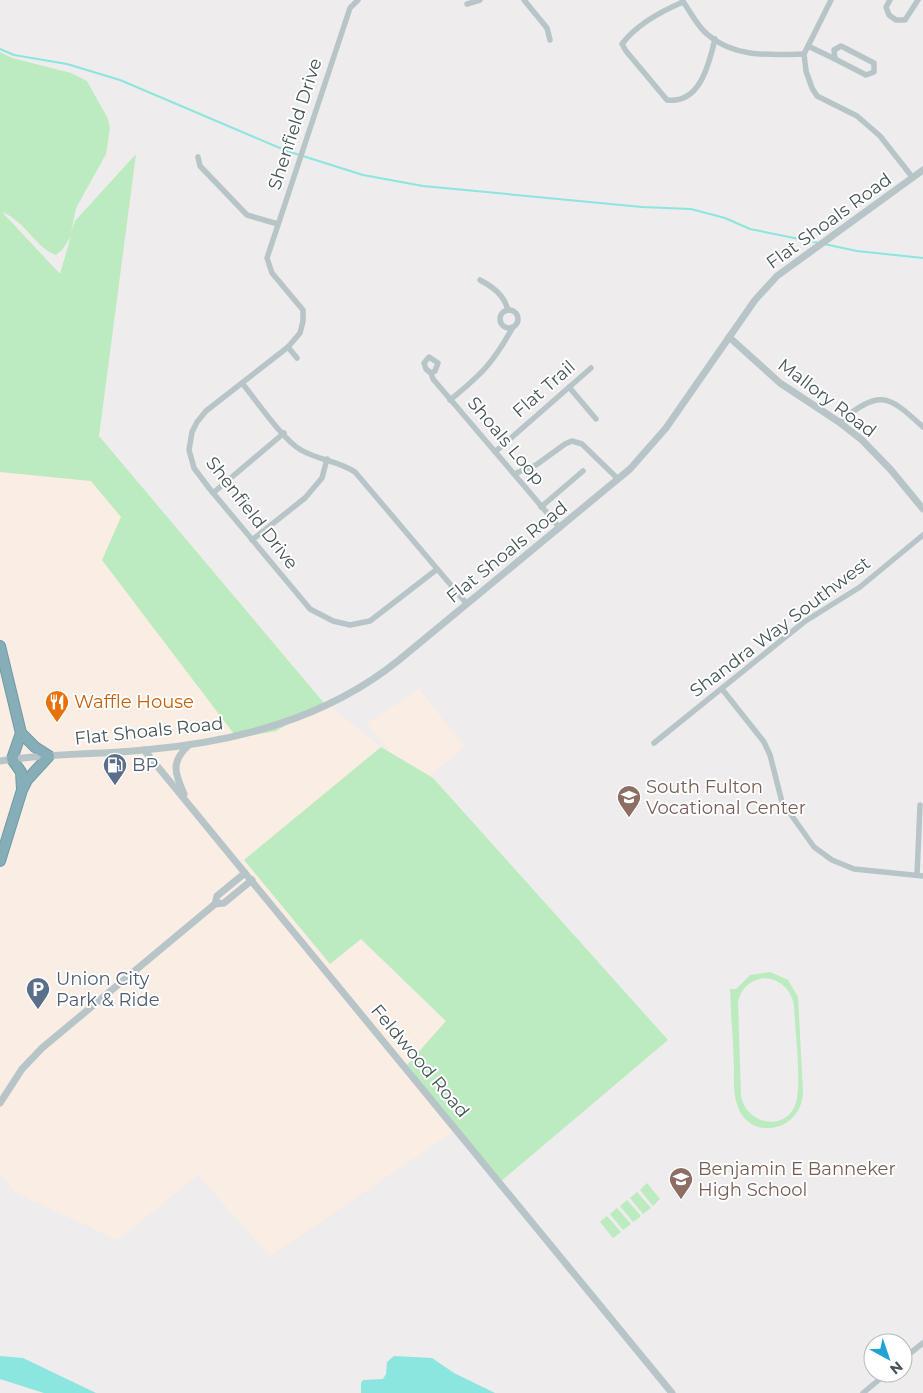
<svg xmlns="http://www.w3.org/2000/svg" width="923" height="1393" viewBox="0 0 923 1393" font-family="Montserrat,sans-serif">
<style>
.commercial{fill:#faede4}
.green{fill:#bbebbf;fill-rule:evenodd}
.water{fill:#8ae6de}
.lines{fill:none;stroke-linecap:round;stroke-linejoin:round}
.stream{stroke:#8ae6de;stroke-width:2}
.motorway-casing{stroke:#7099a4;stroke-width:12}
.minor{stroke:#b7c5c8;stroke-width:5.5}
.tertiary{stroke:#b7c5c8;stroke-width:7}
.motorway{stroke:#85aeb9;stroke-width:10}
.labels{text-anchor:middle;stroke-width:4;stroke-linejoin:round;paint-order:stroke}
.street-label{font-size:18px;fill:#455558;stroke:#fff}
.food-label{font-size:18px;fill:#c56008;stroke:#fff;text-anchor:start}
.service-label{font-size:18px;fill:#4e5e75;stroke:#fff;text-anchor:start}
.education-label{font-size:18px;fill:#785e54;stroke:#fff;text-anchor:start}
</style>
<rect width="100%" height="100%" fill="#eeecec"/>
<g class="commercial">
<polygon points="0,472 91,481 122,517 237,738 325,702 381,747 245,860 329,963 360,938 446,1022 456,1130 270,1256 198,1175 118,1240 16,1193 0,1174"/>
<polygon points="419,689 465,747 365,828 333,791 388,749 366,724"/>
</g>
<g class="green">
<path d="M0 52 12 58 71 73 87 81 108 119 110 128 106 154 76 208 71 233 75 221 136 154 99 436 324 703 276 731 237 738 102 560 121 517 91 481 0 472ZM2 212C24 220 37 249 56 255L63 249 71 236 60 274Z"/>
<polygon points="381,747 433,778 668,1040 500,1182 407,1065 446,1021 361,939 330,964 244,860"/>
<path d="M770 972 788 980 798 997 803 1092C802 1132 748 1143 737 1104 733 1092 734 1078 734 1065 733 1040 731 1015 730 989H736L750 975ZM764 978C780 979 791 989 794 1005 795 1030 801 1075 797 1098 792 1132 747 1128 741 1096L738 1002C741 988 750 980 764 978Z"/>
<polygon points="647,1183 660,1199 653,1206 640,1190"/>
<polygon points="637,1192 651,1208 643,1214 630,1198"/>
<polygon points="627,1200 641,1216 633,1222 620,1206"/>
<polygon points="617,1208 631,1224 623,1230 610,1214"/>
<polygon points="607,1216 621,1232 613,1238 600,1222"/>
</g>
<g class="water">
<polygon points="0,1356 23,1358 96,1393 44,1393 0,1379"/>
<polygon points="394,1356 432,1358 454,1373 495,1393 361,1393 361,1383 363,1380 383,1379 386,1374 387,1362"/>
</g>
<g class="lines">
<g class="stream">
<polyline points="0,49 14,55 67,64 120,80 287,151 363,175 423,186 642,207 691,209 725,218 750,229 819,243"/>
<polyline points="824,244 857,251 923,258"/>
</g>
<g class="motorway-casing">
<g id="motorway">
<polyline points="0,646 21,733 12,759 21,772 22,789"/>
<polyline points="0,861 22,790 27,780 49,756 35,747 21,733"/>
</g>
</g>
<g class="minor">
<polyline points="358,0 350,8 267,258 272,273 303,310 303,321 300,333 288,347 206,411 197,422 192,432 189,450 194,468 209,488 310,609 333,621 350,625 370,621 436,570"/>
<polyline points="524,0 547,28 550,40"/>
<path d="M682 0C690 11 697 26 707 34 734 58 771 55 804 54"/>
<polyline points="831,0 804,54 806,71 812,88 817,96 857,116 880,136 913,178"/>
<polyline points="890,0 886,7 889,15 896,20 905,20 918,0"/>
<path d="M683 2C662 11 636 25 622 44L626 51 667 100C700 104 709 64 715 39"/>
<polyline points="467,4 480,0"/>
<polyline points="808,46 835,59"/>
<polygon points="841,46 874,63 874,72 866,75 835,59 834,50"/>
<polyline points="198,157 200,166 247,215 278,224"/>
<path d="M480 280C493 287 504 295 508 310"/>
<circle cx="509" cy="319" r="9"/>
<polyline points="288,347 297,358"/>
<polyline points="431,373 426,369 424,363 429,357 438,363 435,371 431,373 433,379 560,528"/>
<path d="M242 383C256 400 283 440 301 450 318 460 338 461 355 472L467 604"/>
<polyline points="569,387 596,419"/>
<path d="M450 400C482 374 493 363 513 327"/>
<path d="M839 422C880 390 886 393 923 427"/>
<polyline points="495,452 591,368"/>
<polyline points="514,474 536,465 565,444 572,441 582,444 618,479"/>
<polyline points="213,493 284,433"/>
<polyline points="541,507 583,471"/>
<polyline points="252,540 305,498 322,478 327,459"/>
<polyline points="722,689 764,742 770,755 782,802 814,847 832,860 854,869 923,876"/>
<polyline points="654,743 804,622 860,587 923,535"/>
<polyline points="917,875 920,805"/>
<polyline points="903,1359 923,1343"/>
<polyline points="863,1393 887,1373"/>
</g>
<g class="tertiary">
<polyline points="729,337 780,383 839,422 862,440 891,470 923,509"/>
<polyline points="144,750 672,1393"/>
<path d="M0 761C48 753 96 755 144 750 235 742 326 719 399 660L630 469 666 428 755 300 777 276 923 170"/>
<path d="M184 794C175 773 170 762 189 745"/>
<polyline points="215,904 224,903 252,880"/>
<polyline points="0,1103 22,1069 42,1048 215,904 217,896 245,873"/>
</g>
<use href="#motorway" class="motorway"/>
</g>
<defs>
<g id="restaurant-pin" transform="scale(1.25)"><path d="M0 17L-7.5 6A9.5 9.5 0 1 1 7.5 6Z" fill="#e8710a" stroke="#fff"/><path d="M-5-6h1v4h1v-4h1v4h1v-4h1v5L-1.5 .5V6h-2V.5L-5-1ZM5-6V6H3V1.5H1.5Q1.5-4 5-6Z" fill="#fff"/></g>
<g id="fuel-pin" transform="scale(1.25)"><path d="M0 17L-7.5 6A9.5 9.5 0 1 1 7.5 6Z" fill="#5c6f8a" stroke="#fff"/><path d="M-5.5-6h7V0h2V4h1.3V-2.5L3-4.5l.8-.8L6-3V5H2.5V1h-1V6h-7ZM-4.2-4.7v3.2H.2V-4.7Z" fill="#fff"/></g>
<g id="school-pin" transform="scale(1.25)"><path d="M0 17L-7.5 6A9.5 9.5 0 1 1 7.5 6Z" fill="#8d6e63" stroke="#fff"/><path d="M0-5L7-2L0 1L-7-2ZM-4 1L0 2.5L4 1V4Q0 6-4 4Z" fill="#fff"/></g>
<g id="parking-pin" transform="scale(1.25)"><path d="M0 17L-7.5 6A9.5 9.5 0 1 1 7.5 6Z" fill="#5c6f8a" stroke="#fff"/><path d="M-3.5-5.5H1a3.5 3.5 0 0 1 0 7H-1V5.5H-3.5ZM-1-3.4V-.6H.8a1.4 1.4 0 0 0 0-2.8Z" fill="#fff"/></g>
</defs>
<g fill-rule="evenodd">
<use href="#restaurant-pin" x="57" y="702"/>
<use href="#fuel-pin" x="115" y="765"/>
<use href="#school-pin" x="629" y="797"/>
<use href="#parking-pin" x="38" y="989"/>
<use href="#school-pin" x="681" y="1179"/>
</g>
<g class="labels">
<g class="street-label">
<text transform="translate(295 124) rotate(-72)" y="6">Shenfield Drive</text>
<text transform="translate(829 221) rotate(-36)" y="6">Flat Shoals Road</text>
<text transform="translate(544 389) rotate(-41)" y="6">Flat Trail</text>
<text transform="translate(827 398) rotate(37)" y="6">Mallory Road</text>
<text transform="translate(506 441) rotate(50)" y="6">Shoals Loop</text>
<text transform="translate(252 513) rotate(52)" y="6">Shenfield Drive</text>
<text transform="translate(507 552) rotate(-39)" y="6">Flat Shoals Road</text>
<text transform="translate(780 627) rotate(-37)" y="6">Shandra Way Southwest</text>
<text transform="translate(149 731) rotate(-6)" y="6">Flat Shoals Road</text>
<text transform="translate(420 1061) rotate(50)" y="6">Feldwood Road</text>
</g>
<g class="food-label">
<text x="74" y="708">Waffle House</text>
</g>
<g class="service-label">
<text x="132" y="771">BP</text>
<text x="56" y="985">Union City<tspan x="56" dy="21">Park &amp; Ride</tspan></text>
</g>
<g class="education-label">
<text x="646" y="793">South Fulton<tspan x="646" dy="21">Vocational Center</tspan></text>
<text x="698" y="1175">Benjamin E Banneker<tspan x="698" dy="21">High School</tspan></text>
</g>
</g>
<g transform="translate(888 1358) rotate(140)"><circle r="24" fill="#ffffff" stroke="#b5bbbc"/>
<path d="M0-4L9 19L0 12L-9 19Z" fill="#21a4d3"/>
<text y="-8" font-size="14" font-weight="bold" text-anchor="middle" fill="#455558">N</text>
</g>
</svg>
